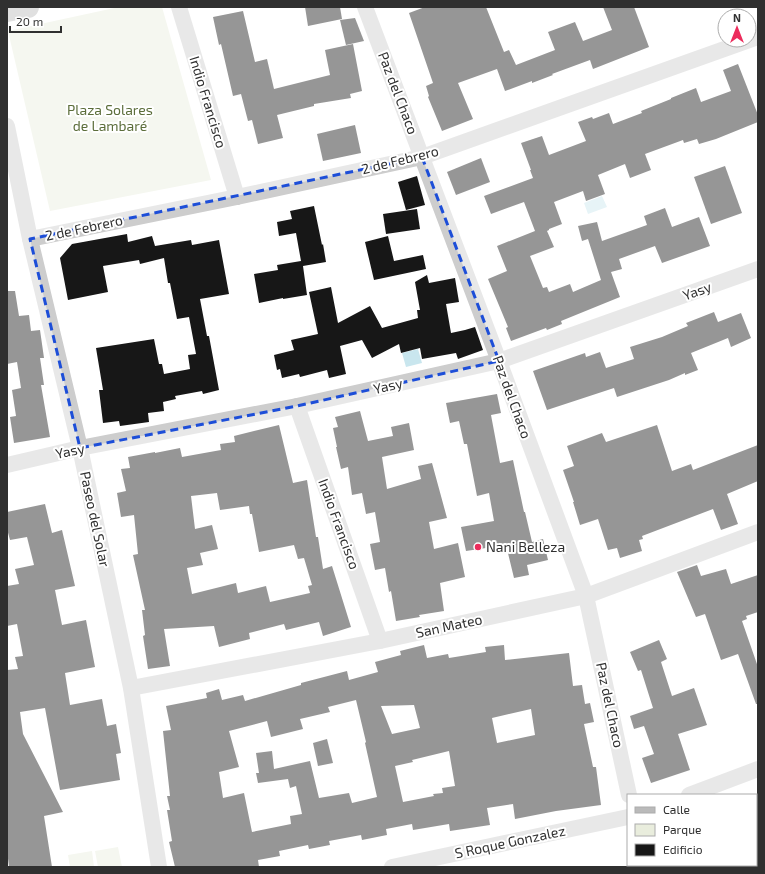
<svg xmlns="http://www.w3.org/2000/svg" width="765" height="874" viewBox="0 0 765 874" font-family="'Exo 2',sans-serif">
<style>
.green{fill:#e9eddd}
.water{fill:#c9e6ee}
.building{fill:#171717;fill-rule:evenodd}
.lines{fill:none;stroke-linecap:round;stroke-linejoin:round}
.minor{stroke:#cdcdcd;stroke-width:16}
.secondary{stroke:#bababa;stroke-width:22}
.marked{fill:none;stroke:#1d4ed8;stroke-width:3;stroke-dasharray:8 5;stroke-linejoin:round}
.poi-dot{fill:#ec2c5c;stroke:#fff;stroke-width:1.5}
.labels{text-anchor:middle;stroke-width:4;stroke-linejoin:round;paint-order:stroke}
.street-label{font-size:14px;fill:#303030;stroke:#fff}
.park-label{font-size:14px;fill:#5c6e3b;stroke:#fff}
.poi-label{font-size:14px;fill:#303030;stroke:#fff;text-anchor:start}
</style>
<rect width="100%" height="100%" fill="#fff"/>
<g class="green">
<polygon points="119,7 162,7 211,180 50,211 8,31"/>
<polygon points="118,847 122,867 98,867 95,851"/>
<polygon points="92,851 94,867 70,867 68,855"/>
</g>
<g class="water">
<polygon points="602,196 607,207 588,214 584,203"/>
<polygon points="418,349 422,363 406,367 402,353"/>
</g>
<g class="building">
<polygon points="305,7 340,7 342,19 308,26"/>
<polygon points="425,7 486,7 504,52 509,50 516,65 555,50 548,32 575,22 583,41 612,30 603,7 634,7 649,47 593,69 590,60 552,74 553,75 532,83 532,81 505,91 497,69 458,83 473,119 442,131 428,97 429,96 426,86 433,83 409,13"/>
<polygon points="243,11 255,62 267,59 274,89 330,75 325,50 353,44 362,91 350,94 351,98 314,104 314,106 277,115 283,138 258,144 252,120 248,121 241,94 233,96 221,44 219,45 213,17"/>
<polygon points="355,18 364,41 346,45 340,20"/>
<polygon points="738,64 758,115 758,122 716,139 699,144 697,139 684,143 683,140 645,154 651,170 630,178 625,164 598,175 605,194 586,201 583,191 554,202 562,224 549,229 549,230 547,231 554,247 530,256 543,288 547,287 549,292 570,284 573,292 601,280 588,239 582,241 578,226 597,222 602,241 647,225 644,216 665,208 672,227 699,217 710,246 662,263 655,246 619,259 622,269 611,272 620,297 561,321 562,324 547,330 546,328 511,341 506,328 508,327 488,279 507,271 497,246 535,231 524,202 491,214 484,196 533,178 530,170 531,170 521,143 542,136 549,155 586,141 578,122 592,117 593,119 609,113 613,124 642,113 641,111 671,99 671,98 696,88 701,102 731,91 723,70"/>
<polygon points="355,125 361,153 323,161 317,134"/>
<polygon points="481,158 490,182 456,195 447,172"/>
<polygon points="725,166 742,213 711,224 694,177"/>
<polygon points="417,176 425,205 406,210 398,182"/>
<polygon points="314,206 322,245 323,244 326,262 303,266 307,295 283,299 283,298 259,303 254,274 278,270 277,265 301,261 296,233 279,236 277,222 292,219 290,211"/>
<polygon points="417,209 420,229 386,234 383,214"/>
<polygon points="127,234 128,242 152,236 155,246 191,240 192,245 219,240 229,294 200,299 207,336 209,336 219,390 203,394 202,391 175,396 176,399 163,402 164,411 148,413 149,422 120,426 119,421 103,423 99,390 103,390 96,348 154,339 159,364 162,364 164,374 190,369 188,355 196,354 189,317 177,319 170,283 168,283 164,258 140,264 139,260 103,266 108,292 68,300 60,258 72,244"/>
<polygon points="388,236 394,261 423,255 426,269 374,280 365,242"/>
<polygon points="427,275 429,283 455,278 459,302 446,304 451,333 465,330 475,327 483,350 458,359 456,353 422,359 420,348 401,353 399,344 372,358 362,340 340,346 346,374 329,378 327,370 300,377 299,374 282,378 280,369 277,370 274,355 294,350 291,340 318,334 309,292 331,287 338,323 370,306 382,328 418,318 417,310 420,310 415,282"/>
<polygon points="7,291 15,291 19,316 29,315 31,331 40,330 44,358 40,358 44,385 41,385 50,437 14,443 10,417 16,416 12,390 21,388 17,362 7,364"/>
<polygon points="714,312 718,322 741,313 751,338 731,347 728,338 691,353 698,370 685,375 685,373 669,380 617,397 614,388 547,410 533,371 585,353 586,357 600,352 606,368 634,359 630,347 662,337 688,326 686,323"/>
<polygon points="497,394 501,413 491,415 500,463 513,460 524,512 525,512 532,542 543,539 548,560 527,565 529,575 514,578 506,545 466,551 461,527 494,521 489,493 477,496 467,444 464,444 459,421 450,423 446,403"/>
<polygon points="360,411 368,441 393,436 391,427 409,423 414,450 382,457 387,489 421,479 418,466 432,463 447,518 429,522 434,549 458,543 465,577 440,583 444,611 419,615 420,617 396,621 391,591 389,592 385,568 375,570 370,544 380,542 375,512 366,514 362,493 352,495 348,467 341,469 336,447 337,447 333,428 338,427 335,417"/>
<path d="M279 425 293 483 307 480 316 537H318L323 569 332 566 351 627 323 636 319 622 286 630 284 624 249 633 250 639 219 647 214 626 164 629 170 666 148 669 143 636 145 635 142 610H145L133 555 138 554 134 515 121 517 117 493 126 491 121 469 130 468 128 457 155 452V453L180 448 182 457 221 450 220 444 235 442 234 436ZM217 493 220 510 249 506 250 514H252L259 552 294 545 298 559 304 558 312 585 308 586 310 593 270 602 266 586 238 593 236 583 192 594 187 568 203 565 200 553 218 549 212 525 195 529 191 496Z"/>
<polygon points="657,425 672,471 691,464 693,470 758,445 758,481 727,494 738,524 721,530 713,509 642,536 643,539 639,540 642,551 620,558 617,548 608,550 598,519 580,525 573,502 574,502 563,470 574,466 567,446 602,433 606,442"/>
<polygon points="45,504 52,533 62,530 75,586 55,590 62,625 86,620 95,667 65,673 70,705 102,699 107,726 116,724 121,753 116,754 120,780 60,790 45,708 20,712 23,734 63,812 44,816 52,867 9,867 7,850 7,670 18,669 15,657 23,656 17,624 7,626 7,586 19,584 15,569 34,565 27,537 10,540 7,529 7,512"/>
<polygon points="697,565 701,576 726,569 731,584 758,575 758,612 746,616 747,619 742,621 758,667 758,704 756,704 738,654 721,660 705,614 696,617 677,572"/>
<polygon points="659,640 667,659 661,662 672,696 694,688 707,725 678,734 690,770 651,783 642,758 654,754 644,726 634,729 630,716 653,708 641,670 638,671 630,652"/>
<path d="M424 645 427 658 448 654 449 658 486 652 485 647 504 645 505 660 569 653 573 686 582 685 585 704 590 703 594 722 584 724 593 767H596L601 805 556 811 515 819 513 804 487 808 490 825 450 831 449 824 413 830 412 824 386 829 387 835 362 840 361 835 329 841 330 845 309 849 308 845 279 851 280 856 258 860 259 867H175L169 842 172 841 167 810H170L167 796H170L163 731 171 730 166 706 207 698 206 693 219 689 222 700 243 695 245 701 301 685V683L347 671 349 680 378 672 375 662 401 655 400 651ZM356 700 366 742 365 743 377 797 352 803 349 793 319 798 310 761 274 769 272 751 256 753 259 773H256L258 783 288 779 290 788 296 786 302 814 290 816 291 824 252 832 244 793 223 798 219 772 239 767 229 731 267 721 271 737 303 729 300 719 330 712 328 707ZM414 705 420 728 392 734 381 706ZM531 709 535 735 497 743 492 718ZM449 751 455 786 442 788 443 793 433 794 434 796 403 802 395 766 413 762 412 760Z"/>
<polygon points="327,739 333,763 318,766 313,743"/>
</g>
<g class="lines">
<g class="minor">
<polyline points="179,7 237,197"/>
<polyline points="365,7 499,361 586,596 629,795"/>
<polyline points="7,126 30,239 80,448 131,688 159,867"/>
<polyline points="30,239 237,197 422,157 758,37"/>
<polyline points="297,406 380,641"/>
<polyline points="7,465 80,448 297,406 499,361 758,269"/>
<polyline points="131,688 380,641 586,596 758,532"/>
<polyline points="689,795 758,769"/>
<polyline points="645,865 645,867"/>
<polyline points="392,867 628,817"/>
</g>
<polyline class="secondary" points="7,11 28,7"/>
</g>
<path d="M0 0H765V874H0ZM422 157 499 361 297 406 80 448 30 239Z" fill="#fff" fill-opacity=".55" fill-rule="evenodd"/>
<path class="marked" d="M422 157 499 361 297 406 80 448 30 239Z"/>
<circle class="poi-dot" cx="478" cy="547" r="4"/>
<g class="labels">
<g class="street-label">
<text transform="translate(398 93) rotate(69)" y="5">Paz del Chaco</text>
<text transform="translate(208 102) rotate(73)" y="5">Indio Francisco</text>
<text transform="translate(400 160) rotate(-14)" y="5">2 de Febrero</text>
<text transform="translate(84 228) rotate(-12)" y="5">2 de Febrero</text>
<text transform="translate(697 291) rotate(-20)" y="5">Yasy</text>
<text transform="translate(388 386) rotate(-13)" y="5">Yasy</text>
<text transform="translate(512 397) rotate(70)" y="5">Paz del Chaco</text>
<text transform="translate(70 451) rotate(-12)" y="5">Yasy</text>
<text transform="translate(95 519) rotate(78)" y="5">Paseo del Solar</text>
<text transform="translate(339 524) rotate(70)" y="5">Indio Francisco</text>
<text transform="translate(449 626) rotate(-12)" y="5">San Mateo</text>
<text transform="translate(610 705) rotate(78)" y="5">Paz del Chaco</text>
<text transform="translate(510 842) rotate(-12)" y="5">S Roque Gonzalez</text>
</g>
<g class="park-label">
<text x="110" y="115">Plaza Solares<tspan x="110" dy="16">de Lambaré</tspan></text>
</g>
<g class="poi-label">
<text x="486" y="552">Nani Belleza</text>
</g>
</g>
<rect width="765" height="874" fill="none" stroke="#303030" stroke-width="16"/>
<rect x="627" y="794" width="130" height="72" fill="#ffffff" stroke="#acacac"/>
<rect x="635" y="807" width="20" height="6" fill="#bababa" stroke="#acacac"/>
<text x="663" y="814" font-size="12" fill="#303030">Calle</text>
<rect x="635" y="824" width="20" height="12" fill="#e9eddd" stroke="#acacac"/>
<text x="663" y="834" font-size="12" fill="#303030">Parque</text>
<rect x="635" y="844" width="20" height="12" fill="#171717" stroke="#acacac"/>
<text x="663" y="854" font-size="12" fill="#303030">Edificio</text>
<g transform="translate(737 28)"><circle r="19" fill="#ffffff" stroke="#acacac"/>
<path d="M0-3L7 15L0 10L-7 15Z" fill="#ec2c5c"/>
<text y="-6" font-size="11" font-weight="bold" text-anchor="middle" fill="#303030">N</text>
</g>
<path d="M10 26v6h51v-6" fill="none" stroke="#303030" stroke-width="2"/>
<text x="16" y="26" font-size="12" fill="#303030" stroke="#ffffff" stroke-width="3" paint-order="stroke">20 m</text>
</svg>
